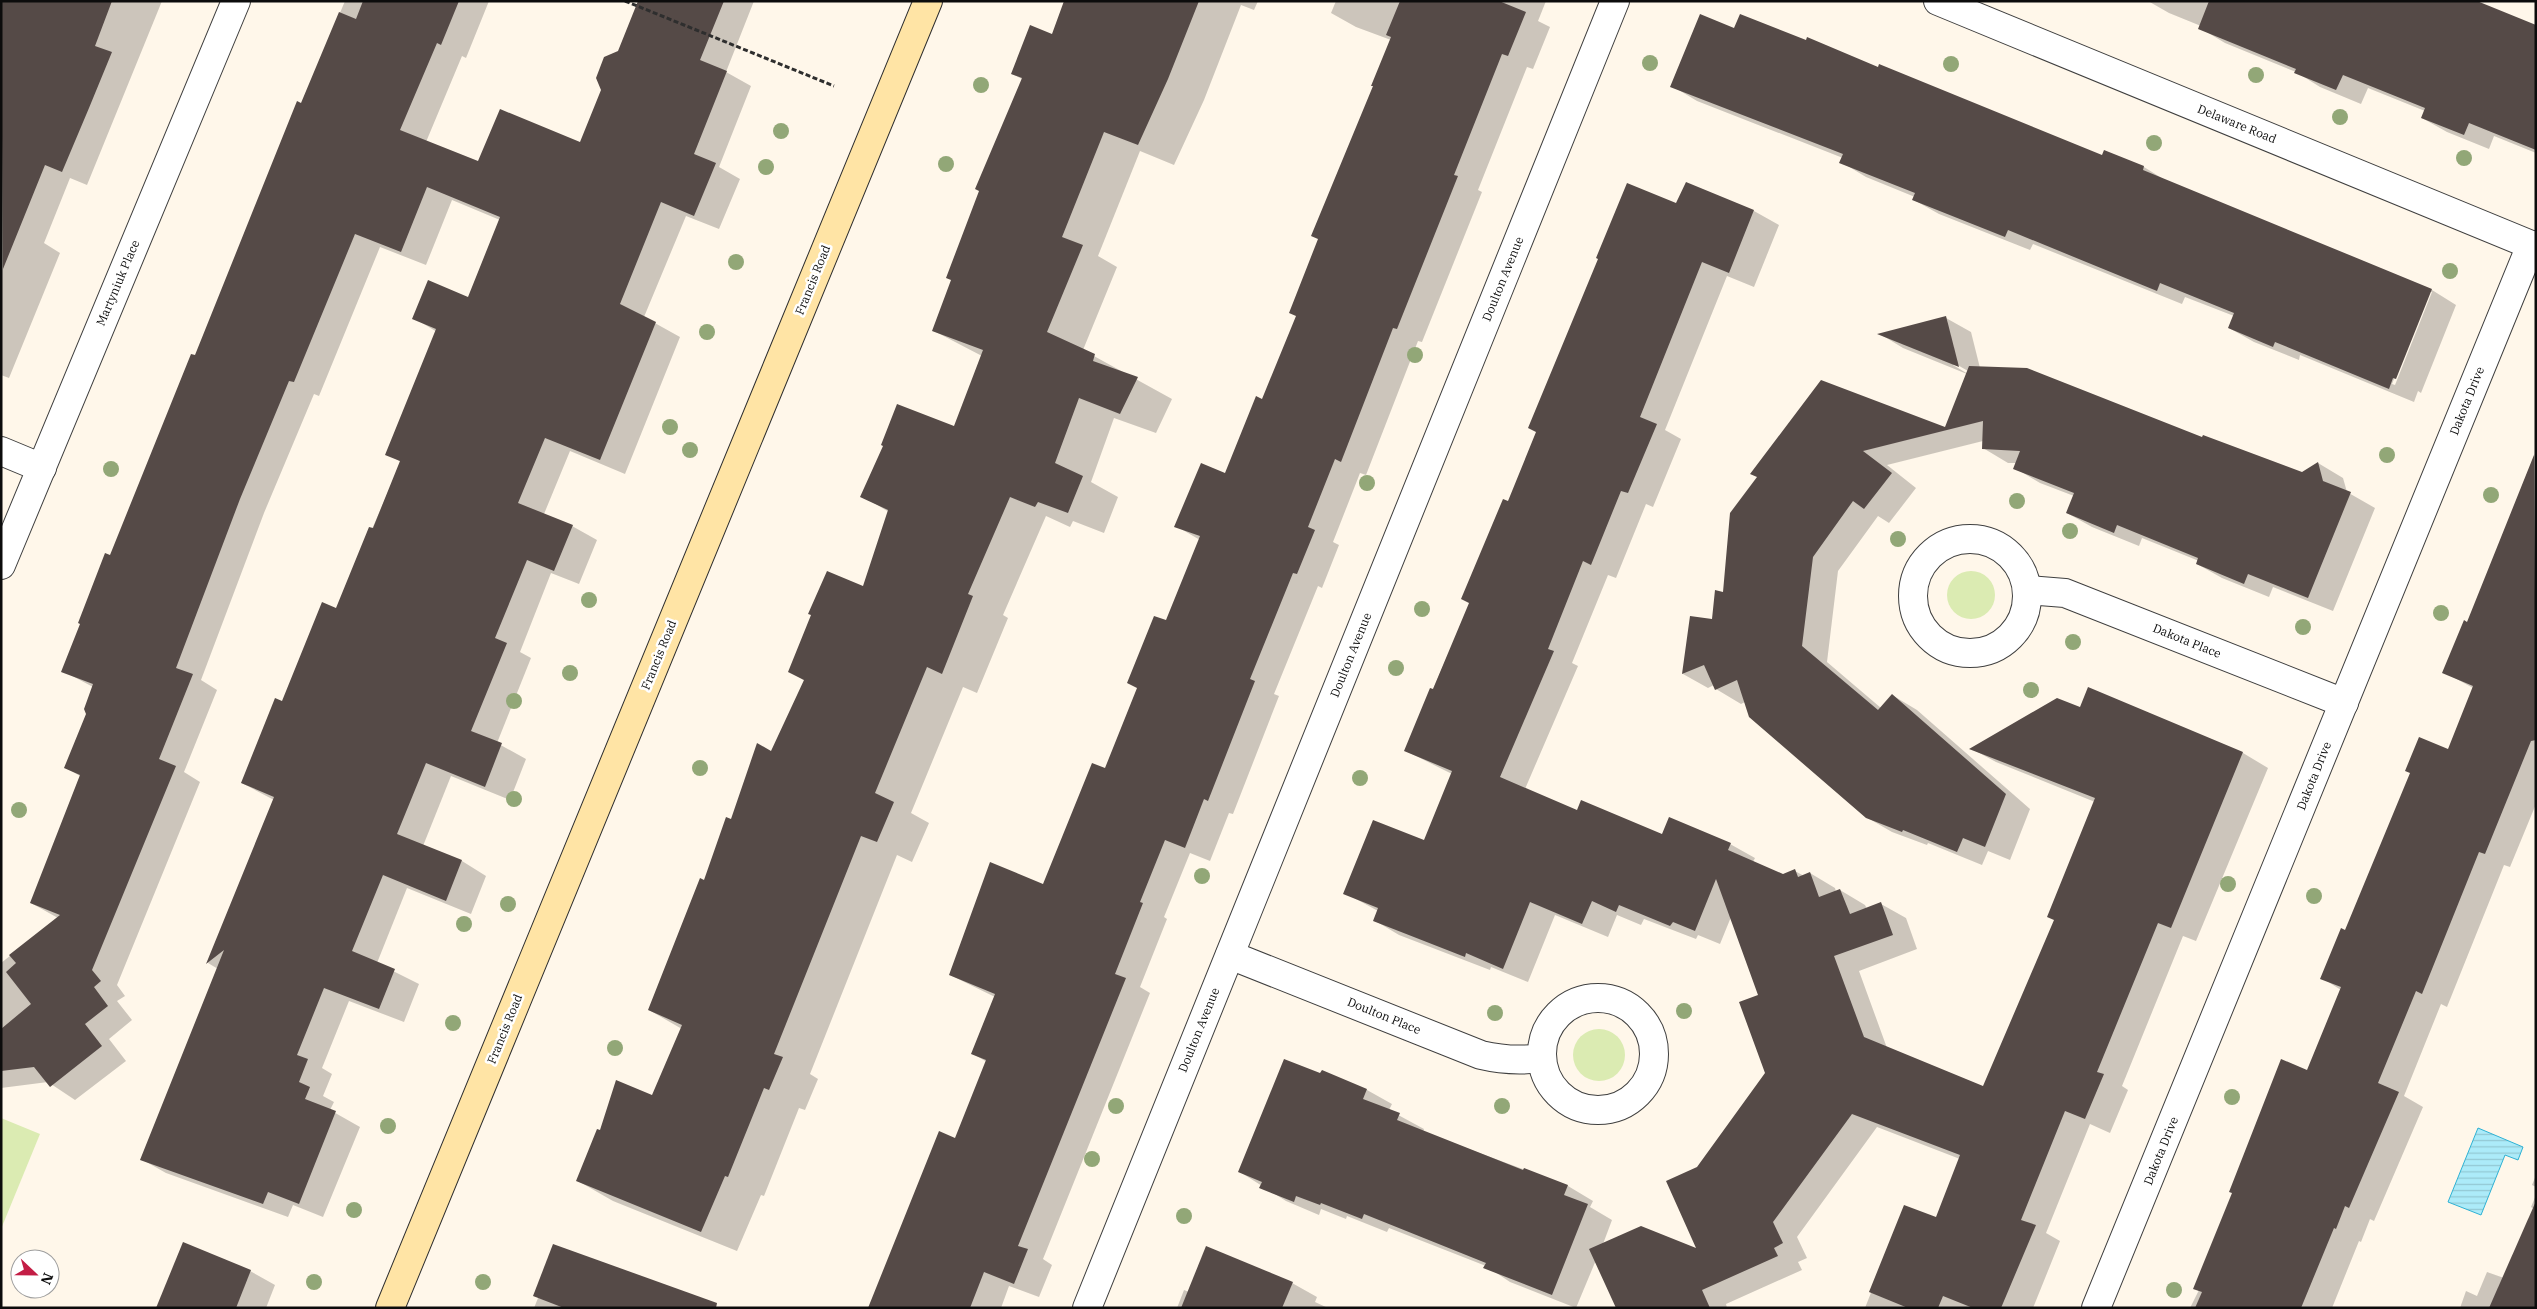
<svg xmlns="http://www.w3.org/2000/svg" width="2537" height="1309" viewBox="0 0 2537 1309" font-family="'IBM Plex Serif',serif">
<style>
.grass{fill:#dbebb2}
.water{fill:url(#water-rules);stroke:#2fb2d4}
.shadow{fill:#0003;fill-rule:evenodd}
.building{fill:#554a47}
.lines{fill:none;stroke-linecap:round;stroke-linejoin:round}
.street-casing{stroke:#3f3f3f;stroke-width:30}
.secondary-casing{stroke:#2e2e2e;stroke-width:30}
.path{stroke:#2e2e2e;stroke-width:3;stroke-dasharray:5 2.5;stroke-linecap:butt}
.street{stroke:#fff;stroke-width:28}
.secondary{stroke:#ffe4a5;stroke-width:28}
.tree{fill:#92a777}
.labels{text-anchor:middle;stroke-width:5;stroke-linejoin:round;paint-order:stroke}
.street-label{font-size:12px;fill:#0c0c0c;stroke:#fff}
</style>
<defs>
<pattern id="water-rules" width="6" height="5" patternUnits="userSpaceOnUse" patternTransform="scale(1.25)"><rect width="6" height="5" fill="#acebf9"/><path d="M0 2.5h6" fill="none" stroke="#93c8d4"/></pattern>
</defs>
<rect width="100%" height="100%" fill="#fff7ea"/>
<g class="grass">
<circle cx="1971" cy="595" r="24"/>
<circle cx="1599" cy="1055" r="26"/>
<polygon points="1,1118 40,1134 1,1229"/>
</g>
<polygon class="water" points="2478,1128 2523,1147 2518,1160 2505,1155 2481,1215 2448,1202"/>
<g class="shadow">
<polygon points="1,1 162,1 87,185 70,178 44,243 60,253 9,378 1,375"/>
<polygon points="345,1 489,1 466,58 462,56 426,142 478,163 581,143 639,1 754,1 726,72 751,86 719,167 740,179 719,229 686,216 644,317 680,337 625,474 570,451 544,514 572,526 597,540 579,584 551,573 520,652 531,658 497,743 526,759 510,800 451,776 423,846 462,861 486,876 471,914 407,888 377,963 419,984 404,1022 349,1001 322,1068 332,1074 323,1096 334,1102 330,1110 360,1127 323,1217 293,1205 288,1217 166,1173 141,1159 218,969 208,963 274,800 242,783 283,703 337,610 401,462 387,454 437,332 414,318 469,298 500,220 452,200 426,265 380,247 319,396 314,394 264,513 201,680 217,690 184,772 200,782 117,985 125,996 117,1001 132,1020 109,1039 126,1061 75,1100 48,1082 1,1088 1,963 58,918 31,903 80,776 66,768 87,714 93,687 63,671"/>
<polygon points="1066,1 1258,1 1254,10 1241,5 1204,100 1174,165 1140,151 1098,256 1117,267 1083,350 1172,399 1156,433 1114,418 1091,482 1118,497 1104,533 1073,521 1070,527 1046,516 1003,615 1008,618 977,693 963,687 911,813 929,823 912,862 897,855 810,1074 818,1079 805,1110 799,1108 764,1196 761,1195 737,1251 613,1201 578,1181 601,1132 653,1097 682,1029 649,1010 731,821 772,752 805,681 789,671 864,587 889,512 862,496 954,428 982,356 934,331 1022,79 1012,74 1053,36"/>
<polygon points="1336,1 1546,1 1538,21 1550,27 1533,69 1527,67 1478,190 1482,192 1422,342 1418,341 1366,475 1360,473 1333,542 1339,545 1322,588 1318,586 1274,694 1279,696 1233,814 1229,813 1210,861 1190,853 1164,917 1167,919 1140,987 1150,993 1043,1259 1052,1265 1039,1297 1009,1286 1001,1308 869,1308 956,1140 987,1062 973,1054 995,997 950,975 1044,885 1105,770 1200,540 1176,526 1226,474 1263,400 1297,316 1391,40 1356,27 1331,13"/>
<polygon points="2148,1 2446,1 2536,26 2536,153 2494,136 2489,149 2447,132 2422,118 2425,111 2368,88 2361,104 2320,87 2296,72 2225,43 2200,28 2201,26 2169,13"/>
<path d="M1735 30 1879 68 2102 156 2144 167 2168 182 2432 290 2456 305 2421 393 2418 391 2414 402 2300 355 2299 360 2254 342 2229 328 2234 316 2185 297 2182 304 2033 244 2030 250 1939 214 1914 200 1915 197 1866 177 1841 162 1843 158 1697 101 1672 86ZM2430 292H2432L2395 385 2392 384Z"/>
<polygon points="1686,183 1754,211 1779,225 1754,287 1727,276 1665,430 1681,439 1653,507 1646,504 1616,578 1608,575 1572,663 1578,666 1525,789 1578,812 1663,836 1730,844 1755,858 1753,862 1783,876 1795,871 1804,876 1810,873 1835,888 1836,892 1840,890 1865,905 1867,909 1881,904 1906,918 1917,949 1859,971 1887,1048 1984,1087 2055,920 2095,802 1996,762 1972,749 2081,709 2088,689 2243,753 2268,768 2196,941 2183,936 2122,1086 2128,1090 2110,1133 2090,1124 2046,1233 2060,1241 2033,1308 1865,1308 1905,1206 1936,1219 1960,1159 1877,1127 1797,1237 1807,1258 1798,1262 1802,1270 1726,1304 1727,1308 1617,1308 1596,1260 1576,1308 1510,1282 1486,1266 1389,1228 1387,1232 1347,1216 1346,1219 1321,1209 1319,1215 1286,1201 1240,1172 1322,1072 1367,1090 1392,1104 1389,1110 1424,1129 1423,1132 1568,1186 1593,1201 1590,1207 1612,1220 1603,1244 1698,1250 1698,1168 1767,1074 1760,996 1731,917 1720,944 1698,935 1696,939 1644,919 1641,925 1617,915 1608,937 1555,915 1528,982 1491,967 1490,970 1399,935 1374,920 1378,911 1345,893 1424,842 1452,774 1406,751 1470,604 1508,503 1677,205"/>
<path d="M1946 318 1971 332 1980 368 2203 438 2302 474 2318 463 2343 478 2347 492 2375 508 2333 611 2273 587 2269 597 2222 578 2197 564 2199 561 2142 538 2139 546 2092 527 2067 513 2074 496 2040 483 2015 468 2017 463H2008L1983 448V441L1887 465 1916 488 1889 523 1878 516 1838 571 1827 662 1881 708 1892 695 1917 710 2030 809 2010 860 1988 851 1982 865 1928 843 1927 845 1892 832 1866 817 1745 702 1741 704 1716 689 1714 685 1708 688 1683 674 1713 621 1724 593 1758 477 1946 428 1967 374 1903 348 1880 334ZM1954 363 1968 371V374L1953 365Z"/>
<polygon points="2536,451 2536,804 2510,867 2504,865 2447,1007 2441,1004 2404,1096 2423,1107 2374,1221 2370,1219 2361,1242 2359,1241 2332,1308 2190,1308 2308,1072 2341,990 2322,978 2448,751 2473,688 2444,672 2468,623"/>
<polygon points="2536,1175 2536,1187 2532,1185"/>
<polygon points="2536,1195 2536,1308 2460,1308 2466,1291 2477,1296 2487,1272 2504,1278 2534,1209 2531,1207"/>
<polygon points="250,1271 275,1285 266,1308 158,1308"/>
<polygon points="1292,1283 1317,1297 1315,1302 1328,1308 1177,1308 1184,1290 1189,1292"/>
<polygon points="538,1298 705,1308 534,1308"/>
</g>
<g class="building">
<polygon points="1,1 112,1 95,46 112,52 89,108 62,172 45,165 3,269"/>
<polygon points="363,1 459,1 441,45 437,43 400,130 478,161 500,109 580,142 601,90 596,78 604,57 618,51 638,1 724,1 700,60 727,71 694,154 716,163 694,216 661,202 620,304 656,322 600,460 545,438 518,503 573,525 554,571 527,560 495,638 507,643 471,731 502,743 485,787 426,763 397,834 462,860 446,901 383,875 352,951 395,969 379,1009 324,988 297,1055 308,1059 299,1082 310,1087 305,1099 336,1111 299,1204 268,1192 263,1204 140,1160 224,950 206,964 274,797 241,783 275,698 282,701 322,602 336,608 369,527 373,528 400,461 385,455 436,329 412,319 428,280 468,297 500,217 427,187 401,252 355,234 294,382 289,381 240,499 176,668 193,674 159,759 176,766 92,970 101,981 94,987 108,1006 85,1024 102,1046 50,1087 34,1067 1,1071 1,1029 31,1004 6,972 16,963 9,955 60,915 30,903 80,775 64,768 86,714 84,709 93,684 61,672 80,624 78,623 105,553 110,555 191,354 195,355 297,101 301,103 339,12 356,19"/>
<polygon points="1064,1 1199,1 1168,79 1138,145 1104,132 1062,237 1083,245 1047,332 1095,354 1093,361 1138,377 1120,414 1079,398 1055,463 1083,476 1068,513 1038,502 1035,507 1010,497 968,594 973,596 942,674 927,667 875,793 894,802 877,842 861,836 774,1054 783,1057 769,1090 764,1088 728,1177 725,1176 701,1232 576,1181 597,1129 600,1130 616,1080 652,1095 682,1025 648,1010 700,878 704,880 726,817 731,819 757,743 771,751 804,680 788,672 811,615 808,614 827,571 863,586 888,510 860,497 883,446 881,445 897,404 954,426 983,350 932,331 951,280 946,278 979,191 975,189 1022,78 1011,74 1030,25 1052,34"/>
<polygon points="1400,1 1499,1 1526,12 1508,56 1502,54 1454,175 1458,176 1397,329 1393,328 1341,462 1335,459 1308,527 1315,530 1297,574 1293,573 1250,679 1255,681 1208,801 1204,799 1185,848 1165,840 1140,902 1143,903 1115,974 1126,978 1018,1246 1028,1249 1014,1284 984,1272 970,1308 868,1308 939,1131 955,1138 986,1060 971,1054 995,994 949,975 990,862 1043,884 1092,763 1105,768 1137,688 1127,683 1154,616 1166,620 1200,536 1174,527 1201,463 1225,473 1256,396 1262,399 1296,316 1289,313 1318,239 1311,236 1373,86 1371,86 1391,37 1386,35"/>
<polygon points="2209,1 2477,1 2536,25 2536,150 2469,123 2464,135 2421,118 2425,108 2343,75 2336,90 2294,73 2296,69 2198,29"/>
<polygon points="1700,14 1734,28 1740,14 1806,40 1807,37 1878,67 1879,64 2102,155 2104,150 2144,166 2143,170 2432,289 2396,379 2393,378 2389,389 2275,342 2273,347 2228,328 2234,313 2160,283 2157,291 2008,230 2005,237 1912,200 1915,193 1839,163 1843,154 1670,87"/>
<polygon points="1686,182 1754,210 1729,273 1702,262 1640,417 1657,424 1628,493 1621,491 1591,565 1583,561 1548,649 1554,651 1500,777 1577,810 1581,800 1662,834 1669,817 1731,843 1728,850 1783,874 1795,869 1798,877 1810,872 1819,897 1840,889 1850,914 1881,902 1893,935 1834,956 1864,1037 1983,1086 2054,920 2047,917 2095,798 1969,749 2057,698 2080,707 2088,687 2243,752 2171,928 2158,923 2097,1072 2104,1074 2085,1119 2065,1111 2021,1220 2036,1225 2001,1308 1973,1308 1943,1296 1938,1308 1908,1308 1869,1292 1904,1205 1936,1217 1960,1155 1852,1114 1773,1222 1783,1243 1774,1248 1778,1256 1702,1290 1710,1308 1616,1308 1589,1249 1641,1226 1696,1248 1666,1181 1697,1167 1765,1073 1739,1002 1758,995 1716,879 1695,931 1673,922 1670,926 1619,905 1616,912 1592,901 1582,924 1530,902 1503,969 1466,953 1465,957 1373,921 1378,908 1343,894 1373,820 1424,840 1452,771 1404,751 1430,688 1433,689 1469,603 1461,599 1503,499 1508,501 1536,432 1528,428 1598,259 1596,258 1627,183 1676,203"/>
<polygon points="1946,316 1959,367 1877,334"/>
<polygon points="1969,366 2027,368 2202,437 2203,435 2302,472 2318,462 2323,481 2351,492 2308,598 2248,574 2244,584 2196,564 2198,558 2117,525 2114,533 2066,513 2074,493 2013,469 2020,451 1982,449 1983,421 1863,451 1892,473 1864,509 1853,501 1813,557 1802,646 1878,710 1892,694 2006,794 1985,847 1963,838 1957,852 1903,830 1902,832 1866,818 1749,717 1737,680 1715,690 1704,665 1682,674 1690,616 1712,619 1715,590 1723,592 1730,513 1757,477 1750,474 1821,380 1945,427"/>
<polygon points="2534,455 2536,740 2531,741 2485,854 2479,852 2422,994 2416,991 2378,1083 2399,1092 2349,1208 2345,1206 2336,1229 2334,1228 2301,1308 2195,1308 2202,1292 2193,1289 2232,1193 2229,1192 2281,1059 2307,1070 2341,987 2320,979 2341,928 2345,930 2410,773 2405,771 2419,737 2448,749 2473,686 2442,673 2464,620 2467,622"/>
<polygon points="1284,1059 1320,1073 1322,1070 1367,1089 1363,1099 1400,1113 1397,1120 1523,1170 1524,1168 1568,1185 1564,1195 1588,1204 1552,1295 1483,1268 1486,1263 1364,1214 1362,1219 1321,1203 1320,1205 1296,1196 1294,1202 1259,1188 1262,1182 1238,1172"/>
<polygon points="2536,1201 2536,1308 2489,1308"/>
<polygon points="183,1242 251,1270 236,1308 156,1308"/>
<polygon points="553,1244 717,1303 716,1308 564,1308 533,1296"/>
<polygon points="1206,1246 1293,1282 1282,1308 1181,1308"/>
</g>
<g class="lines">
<g class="street-casing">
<g id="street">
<polyline points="1938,1 2536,247"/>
<polyline points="1,451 42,468"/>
<circle cx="1970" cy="596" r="57"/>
<polyline points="1,565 236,1"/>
<polyline points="2027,590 2065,593 2344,703"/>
<path d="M1230 955 1481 1055C1502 1060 1520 1061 1542 1058"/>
<circle cx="1598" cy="1054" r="56"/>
<polyline points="1087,1308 1615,1"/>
<polyline points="2096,1308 2531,245"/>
</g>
</g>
<g class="secondary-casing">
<polyline id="secondary" points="390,1308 928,1"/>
</g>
<polyline class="path" points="625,1 834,86"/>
<use href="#street" class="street"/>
<use href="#secondary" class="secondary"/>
</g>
<g class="tree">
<circle cx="1650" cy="63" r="8"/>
<circle cx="1951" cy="64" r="8"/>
<circle cx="2256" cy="75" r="8"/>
<circle cx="981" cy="85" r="8"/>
<circle cx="2340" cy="117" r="8"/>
<circle cx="781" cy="131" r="8"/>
<circle cx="2154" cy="143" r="8"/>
<circle cx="2464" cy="158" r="8"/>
<circle cx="946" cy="164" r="8"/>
<circle cx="766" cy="167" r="8"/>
<circle cx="736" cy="262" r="8"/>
<circle cx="2450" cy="271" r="8"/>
<circle cx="707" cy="332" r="8"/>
<circle cx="1415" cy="355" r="8"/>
<circle cx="670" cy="427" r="8"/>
<circle cx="690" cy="450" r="8"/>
<circle cx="2387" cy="455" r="8"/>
<circle cx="111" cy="469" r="8"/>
<circle cx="1367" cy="483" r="8"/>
<circle cx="2491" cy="495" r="8"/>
<circle cx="2017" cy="501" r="8"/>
<circle cx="2070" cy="531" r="8"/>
<circle cx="1898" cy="539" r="8"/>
<circle cx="589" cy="600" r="8"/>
<circle cx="1422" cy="609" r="8"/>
<circle cx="2441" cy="613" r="8"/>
<circle cx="2303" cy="627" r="8"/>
<circle cx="2073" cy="642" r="8"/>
<circle cx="1396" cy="668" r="8"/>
<circle cx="570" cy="673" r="8"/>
<circle cx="2031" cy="690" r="8"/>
<circle cx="514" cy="701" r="8"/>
<circle cx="700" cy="768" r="8"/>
<circle cx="1360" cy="778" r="8"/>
<circle cx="514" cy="799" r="8"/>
<circle cx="19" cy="810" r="8"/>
<circle cx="1202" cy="876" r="8"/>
<circle cx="2228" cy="884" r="8"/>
<circle cx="2314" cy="896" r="8"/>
<circle cx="508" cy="904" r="8"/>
<circle cx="464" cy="924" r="8"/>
<circle cx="1684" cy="1011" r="8"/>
<circle cx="1495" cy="1013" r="8"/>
<circle cx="453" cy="1023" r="8"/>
<circle cx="615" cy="1048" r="8"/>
<circle cx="2232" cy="1097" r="8"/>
<circle cx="1116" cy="1106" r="8"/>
<circle cx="1502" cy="1106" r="8"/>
<circle cx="388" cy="1126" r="8"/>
<circle cx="1092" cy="1159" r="8"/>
<circle cx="354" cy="1210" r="8"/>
<circle cx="1184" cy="1216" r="8"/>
<circle cx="314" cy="1282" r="8"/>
<circle cx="483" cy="1282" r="8"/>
<circle cx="2174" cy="1290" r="8"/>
</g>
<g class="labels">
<g class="street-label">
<text transform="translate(2237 124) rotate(22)" y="4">Delaware Road</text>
<text transform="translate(1503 279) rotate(-68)" y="4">Doulton Avenue</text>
<text transform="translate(813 280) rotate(-68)" y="4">Francis Road</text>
<text transform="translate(118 283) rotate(-67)" y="4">Martyniuk Place</text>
<text transform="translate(2467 401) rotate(-68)" y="4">Dakota Drive</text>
<text transform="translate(2187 641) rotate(22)" y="4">Dakota Place</text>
<text transform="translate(659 655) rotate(-68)" y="4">Francis Road</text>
<text transform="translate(1351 655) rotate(-68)" y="4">Doulton Avenue</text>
<text transform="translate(2314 776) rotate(-68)" y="4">Dakota Drive</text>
<text transform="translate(1384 1016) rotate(22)" y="4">Doulton Place</text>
<text transform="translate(505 1029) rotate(-68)" y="4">Francis Road</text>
<text transform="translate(1199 1030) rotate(-68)" y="4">Doulton Avenue</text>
<text transform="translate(2161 1151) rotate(-68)" y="4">Dakota Drive</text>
</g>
</g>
<rect width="2537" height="1309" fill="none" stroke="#0c0c0c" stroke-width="5"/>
<g transform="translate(35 1274) rotate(112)"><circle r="24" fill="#ffffff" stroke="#9e9e9e"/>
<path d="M0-4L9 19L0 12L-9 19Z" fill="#c31d45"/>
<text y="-8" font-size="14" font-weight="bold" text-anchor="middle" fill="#0c0c0c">N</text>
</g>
</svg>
